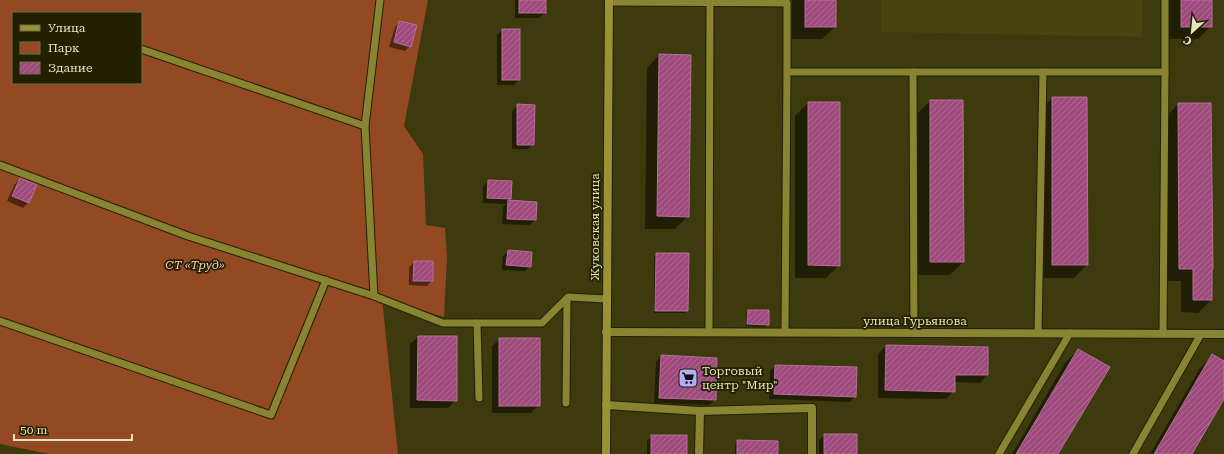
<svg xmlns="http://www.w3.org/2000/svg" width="1224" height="454" viewBox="0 0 1224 454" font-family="'Roboto Serif',serif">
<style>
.built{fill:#474411}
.green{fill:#934922;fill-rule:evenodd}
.shadow{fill:#0007}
.building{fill:url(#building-hatch);stroke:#b66f97}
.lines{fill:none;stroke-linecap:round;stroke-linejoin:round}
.lane-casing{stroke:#222006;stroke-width:9}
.street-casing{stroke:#222006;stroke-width:10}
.secondary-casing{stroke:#222006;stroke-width:10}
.lane{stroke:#898431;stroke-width:7}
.street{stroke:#898431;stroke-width:8}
.secondary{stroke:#999335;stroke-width:8}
.labels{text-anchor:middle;stroke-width:3.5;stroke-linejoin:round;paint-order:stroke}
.street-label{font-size:12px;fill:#e6e4bc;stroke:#232000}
.park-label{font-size:12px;font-style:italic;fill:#fccbb4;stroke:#232000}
.poi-label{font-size:12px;fill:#e6e4bc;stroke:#232000;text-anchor:start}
</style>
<defs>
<pattern id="building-hatch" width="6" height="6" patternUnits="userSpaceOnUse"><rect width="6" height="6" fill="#9f4a7d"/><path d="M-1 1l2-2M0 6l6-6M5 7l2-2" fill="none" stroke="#b16d93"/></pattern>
</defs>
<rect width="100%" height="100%" fill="#3d3a0d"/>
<polygon class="built" points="881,0 1142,0 1143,37 881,32"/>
<path class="green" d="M0 0H428L404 126 423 154 426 225 445 228 447 257 444 317 382 298 398 454H49L0 444ZM13 13H141V83H13Z"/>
<g class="shadow">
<polygon points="515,0 545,0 545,13 539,18 515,18"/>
<polygon points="792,0 835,0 835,27 822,39 792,39"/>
<polygon points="1169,0 1211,0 1211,26 1198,39 1169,39"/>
<polygon points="400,22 410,46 405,51 389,47 395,27"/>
<polygon points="502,30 519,80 514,85 497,85 497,35"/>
<polygon points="659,55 688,216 675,229 645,229 647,68"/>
<polygon points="1052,98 1087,265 1074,278 1040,278 1039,111"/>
<polygon points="930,101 963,262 950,275 918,275 917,114"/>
<polygon points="808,103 839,265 826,278 795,278 795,116"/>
<polygon points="1178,104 1211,269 1211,300 1198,313 1181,312 1181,281 1167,281 1166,117"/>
<polygon points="518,105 533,144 528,149 512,149 512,111"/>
<polygon points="20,179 35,186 28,203 23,208 7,201 15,184"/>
<polygon points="488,181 510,198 507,201 536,203 535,220 530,225 502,224 503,207 506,204 483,203 483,186"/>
<polygon points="508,251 530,266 525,271 502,270 503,256"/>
<polygon points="657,254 687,311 685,313 654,313 654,256"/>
<polygon points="414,262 432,280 427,286 409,285 409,267"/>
<polygon points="748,311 768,325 765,327 746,326 746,313"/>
<polygon points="418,337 456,400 448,408 410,408 410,344"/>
<polygon points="500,339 539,405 531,413 492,413 492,346"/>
<polygon points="886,346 987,348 987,375 980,383 954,382 954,391 946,399 878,398 878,354"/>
<polygon points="1078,350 1057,454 1012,454 1065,363"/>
<polygon points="1213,355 1224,362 1224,397 1191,454 1150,454 1200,368"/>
<polygon points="661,356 716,359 715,400 709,405 654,403 656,362"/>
<polygon points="775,366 856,368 855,397 850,402 769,399 770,371"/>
<polygon points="824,435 856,454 819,454 819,440"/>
<polygon points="652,436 686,454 647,454 647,441"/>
<polygon points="737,441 777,454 735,454 735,444"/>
</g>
<g class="building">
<rect x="519" y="0" width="27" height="13"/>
<rect x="805" y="0" width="31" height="27"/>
<rect x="1181" y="0" width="31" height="27"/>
<polygon points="399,21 417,25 411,47 394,42"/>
<rect x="502" y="29" width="18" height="51"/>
<polygon points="659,54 691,55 689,217 657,216"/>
<polygon points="1052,97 1087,97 1088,265 1052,265"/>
<polygon points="930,100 963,100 964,262 930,262"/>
<polygon points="808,102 840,102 840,266 808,265"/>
<polygon points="1178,103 1211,103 1213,269 1212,269 1212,300 1193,300 1193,269 1179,269"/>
<polygon points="517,104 535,105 534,145 517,145"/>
<polygon points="20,178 37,185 29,203 12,196"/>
<polygon points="488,180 512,181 511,199 487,198"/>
<polygon points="508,200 537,202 536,220 507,219"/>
<polygon points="508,250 532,252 531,267 506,265"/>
<polygon points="656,253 689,253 688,311 655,311"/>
<polygon points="414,261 433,261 433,281 413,281"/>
<polygon points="748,310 769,310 769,325 747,324"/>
<polygon points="418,336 457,336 457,401 417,400"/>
<rect x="499" y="338" width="41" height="68"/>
<polygon points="886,345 988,347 988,375 955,375 955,392 885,390"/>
<polygon points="1078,349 1110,367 1058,454 1016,454"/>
<polygon points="1212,354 1224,361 1224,399 1192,454 1154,454"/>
<polygon points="661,355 717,358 716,400 659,398"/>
<polygon points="775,365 857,367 856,397 774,394"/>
<rect x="824" y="434" width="33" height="20"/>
<rect x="651" y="435" width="36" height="19"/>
<polygon points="737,440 778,441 778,454 737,454"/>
</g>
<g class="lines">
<g class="lane-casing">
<g id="lane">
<polyline points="609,2 787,3 787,72 1165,72 1163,334"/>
<polyline points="141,49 365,126"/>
<polyline points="913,72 914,333"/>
<polyline points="1165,72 1165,0"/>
<polyline points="0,165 188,236 374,296 443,323 542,323 568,297 606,299"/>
<polyline points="374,296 365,126 380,0"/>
<polyline points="0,321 271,415 326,280"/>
<polyline points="477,323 479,398"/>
<polyline points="709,332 710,3"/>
<polyline points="785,332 787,72"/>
<polyline points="1038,333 1043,72"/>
<polyline points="566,403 567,299"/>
<polyline points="999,454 1070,333"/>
<polyline points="1133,454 1201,334"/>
</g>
</g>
<g class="street-casing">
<g id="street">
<polyline points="606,332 1224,334"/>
<polyline points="606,405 700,411 812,408 812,454"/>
<polyline points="699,454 700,411"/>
</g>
</g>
<g class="secondary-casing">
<polyline id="secondary" points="606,454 609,0"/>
</g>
<use href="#lane" class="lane"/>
<use href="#street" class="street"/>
<use href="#secondary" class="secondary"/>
</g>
<defs>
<g id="supermarket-square" transform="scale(1)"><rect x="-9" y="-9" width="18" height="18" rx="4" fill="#b1adfa" stroke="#232000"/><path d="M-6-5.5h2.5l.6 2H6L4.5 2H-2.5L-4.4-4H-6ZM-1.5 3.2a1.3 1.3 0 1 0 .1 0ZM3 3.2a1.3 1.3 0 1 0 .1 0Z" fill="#111"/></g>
</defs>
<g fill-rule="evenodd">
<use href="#supermarket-square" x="688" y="378"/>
</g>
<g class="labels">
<g class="street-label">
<text transform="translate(595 227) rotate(-90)" y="4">Жуковская улица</text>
<text x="915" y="325">улица Гурьянова</text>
</g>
<g class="park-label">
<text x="195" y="269">СТ «Труд»</text>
</g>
<g class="poi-label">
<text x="702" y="375">Торговый<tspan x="702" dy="14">центр "Мир"</tspan></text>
</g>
</g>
<rect x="12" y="12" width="130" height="72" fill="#232000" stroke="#716e4b"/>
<rect x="20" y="25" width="20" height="6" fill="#999335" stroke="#716e4b"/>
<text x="48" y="32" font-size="12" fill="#e6e4bc">Улица</text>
<rect x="20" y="42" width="20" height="12" fill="#934922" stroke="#716e4b"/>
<text x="48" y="52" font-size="12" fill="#e6e4bc">Парк</text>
<rect x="20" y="62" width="20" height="12" fill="url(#building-hatch)" stroke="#716e4b"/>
<text x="48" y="72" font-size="12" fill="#e6e4bc">Здание</text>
<g transform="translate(1192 32) rotate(207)" stroke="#232000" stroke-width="3" paint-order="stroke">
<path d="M0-3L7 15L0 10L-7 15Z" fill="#e6e4bc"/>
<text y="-6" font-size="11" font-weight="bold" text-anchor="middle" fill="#e6e4bc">С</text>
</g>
<path d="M14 434v6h118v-6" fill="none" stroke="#e6e4bc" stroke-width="2"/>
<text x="20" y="434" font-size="12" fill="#e6e4bc" stroke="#232000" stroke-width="3" paint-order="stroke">50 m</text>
</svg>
